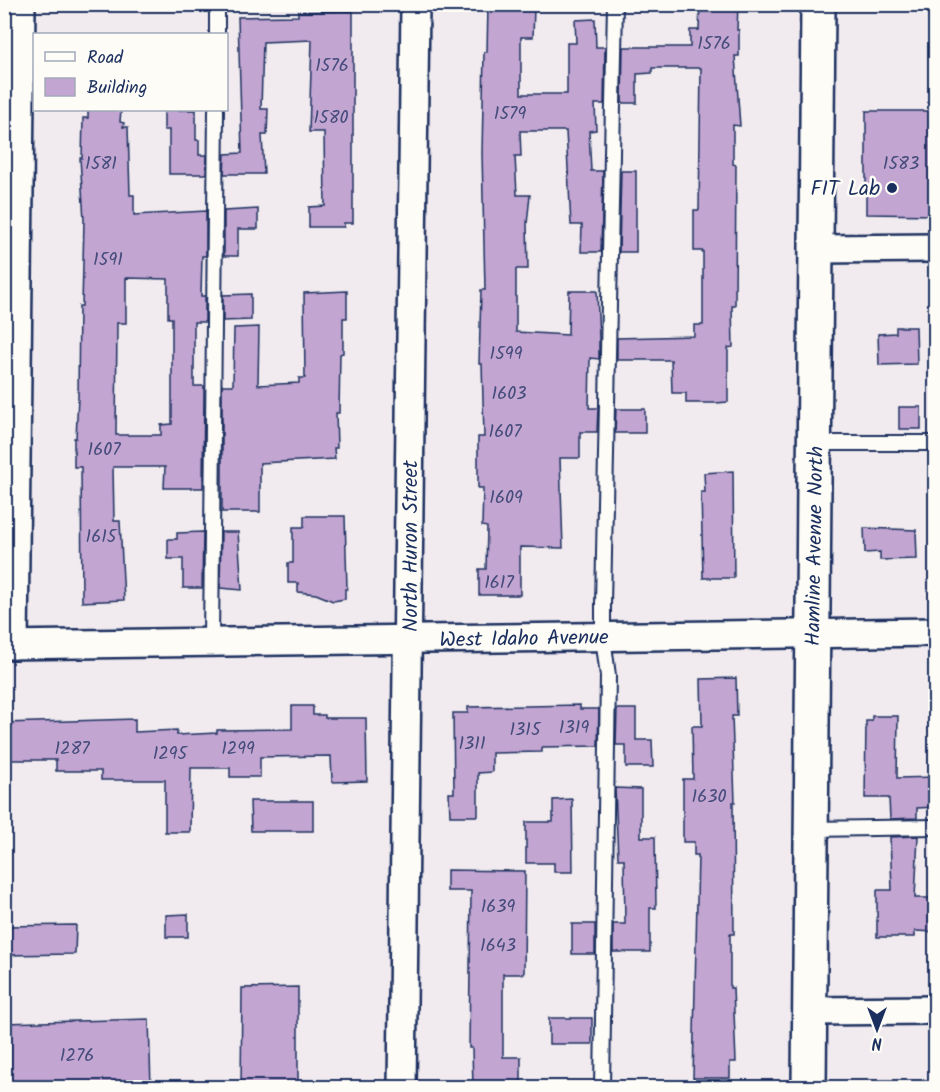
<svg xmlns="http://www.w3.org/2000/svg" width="940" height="1092" viewBox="0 0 940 1092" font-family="Kalam,sans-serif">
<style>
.building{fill:#c2a5d1;stroke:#1b2f5e;stroke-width:1.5;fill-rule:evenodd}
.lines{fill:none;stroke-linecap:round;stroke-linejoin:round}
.lane-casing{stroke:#1b2f5e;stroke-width:18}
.street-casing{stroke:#1b2f5e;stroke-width:32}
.secondary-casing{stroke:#1b2f5e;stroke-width:38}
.lane{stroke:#fdfcf7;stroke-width:14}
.street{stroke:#fdfcf7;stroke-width:27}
.secondary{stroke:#fdfcf7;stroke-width:33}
.poi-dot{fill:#1b2f5e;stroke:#fdfcf7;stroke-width:2}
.labels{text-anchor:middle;stroke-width:5;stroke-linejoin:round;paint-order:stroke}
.number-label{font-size:18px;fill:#454c7b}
.poi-label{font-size:21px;fill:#1b2f5e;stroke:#fdfcf7;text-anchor:end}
.street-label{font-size:21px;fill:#1b2f5e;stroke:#fdfcf7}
</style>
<rect width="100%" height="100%" fill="#f1ebef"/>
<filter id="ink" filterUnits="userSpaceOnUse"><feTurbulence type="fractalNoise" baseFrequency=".0167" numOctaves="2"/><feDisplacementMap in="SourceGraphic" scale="12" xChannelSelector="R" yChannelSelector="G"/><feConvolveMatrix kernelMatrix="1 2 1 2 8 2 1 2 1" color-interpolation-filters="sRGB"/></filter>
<g filter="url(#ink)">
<g class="building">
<polygon points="700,4 738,4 737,30 739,30 739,56 735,56 740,126 733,125 733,164 736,165 735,306 732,306 733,347 728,348 728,402 716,403 686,403 686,393 672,393 671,360 617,360 617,338 694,336 694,325 703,325 703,251 694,251 694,210 699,210 701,68 652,68 652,73 637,74 637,103 622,103 623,47 690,47 690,30 699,30"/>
<polygon points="488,6 534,8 533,37 521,37 521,94 567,94 567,43 576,43 575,20 595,19 596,47 605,47 604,104 595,104 596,130 589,131 591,171 603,171 601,252 581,252 582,225 571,225 566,131 520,131 521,156 515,156 517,195 530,195 527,224 528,269 516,269 516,332 568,335 569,291 597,291 599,339 599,359 590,358 589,408 598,408 597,432 580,432 580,458 560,458 563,548 520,547 520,595 479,595 479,569 486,569 487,527 482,526 483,488 478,488 478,437 484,437 482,364 479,364 481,290 485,290 482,153 484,52 487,52"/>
<polygon points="353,11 353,223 344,223 344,227 309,227 309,207 325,206 324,132 309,132 312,40 263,42 261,109 268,109 267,135 262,135 264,174 224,174 225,154 242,153 238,17 298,16 298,12"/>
<path d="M88 110H121L120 122 124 123 123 127H128L130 195H134V215L206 211V256H202L201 296H205V322H194V386H204L203 488H164L165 467H113L114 521H120L124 600 82 602 81 467H74V438H76L78 397 79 306H82L84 220 80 158H82L83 118H88ZM126 278 168 279V318H172V424L161 425V435H116L117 323H126Z"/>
<polygon points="164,110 196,110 196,140 199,140 199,155 207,155 206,174 169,174 169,130 164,130"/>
<polygon points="866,111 936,111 936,215 866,214"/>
<polygon points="621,171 636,171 636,252 619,252"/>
<polygon points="258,209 258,229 238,229 238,256 224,256 224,211"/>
<polygon points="347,291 347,318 343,318 343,353 340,354 339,413 336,413 337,448 334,448 335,459 260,463 260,512 222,512 222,385 233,385 234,328 259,327 258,385 299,383 299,378 305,378 304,293"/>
<polygon points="251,294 251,320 223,321 223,295"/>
<polygon points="896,327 916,327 917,364 879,365 878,334 896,333"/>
<rect x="899" y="407" width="22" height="22"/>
<polygon points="616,409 645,409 645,433 615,433"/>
<polygon points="733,471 734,578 703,578 701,492 705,492 704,473"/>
<polygon points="304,516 345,516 347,589 345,589 345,599 333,601 316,594 298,592 298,583 288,583 288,563 293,563 293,527 304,527"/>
<polygon points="864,528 916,530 917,559 880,560 880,552 865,553"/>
<polygon points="203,532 202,588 183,588 183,559 168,559 168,539 177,539 177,533"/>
<polygon points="221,532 238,532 242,590 220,588"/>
<polygon points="736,678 737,716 732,716 735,802 733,802 734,934 730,934 730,988 733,988 736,1062 730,1062 730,1078 693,1078 698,855 694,855 694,842 683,842 683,779 693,779 692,726 702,726 701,679"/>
<polygon points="580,705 580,709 599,709 598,746 542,747 542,752 492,753 492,772 478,773 478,816 450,816 449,793 454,793 453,713 468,713 468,707"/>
<polygon points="292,706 313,706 313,715 325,715 325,718 366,718 367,781 332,782 331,756 260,757 260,777 230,777 230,768 191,768 190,832 165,832 165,780 101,780 101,771 56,771 56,760 4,760 4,723 135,719 135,732 177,730 177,735 217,733 217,730 292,729"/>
<polygon points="617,709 636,709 636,740 652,740 653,767 626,767 626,745 616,745"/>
<polygon points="872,716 898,716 897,778 936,777 936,807 917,808 917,818 890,819 889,798 865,798 866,721 872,721"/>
<polygon points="615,788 641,789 641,837 655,837 656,908 650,908 650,952 613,952 613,924 625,924 624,859 618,859"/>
<polygon points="572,799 573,872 554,872 554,863 526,863 526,822 553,822 553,800"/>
<polygon points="250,801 313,801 313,831 251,831"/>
<polygon points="918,836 915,898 936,898 936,932 915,931 915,937 877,937 877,890 892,890 890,837"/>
<polygon points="447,870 525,871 524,974 503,974 503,1057 521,1057 521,1088 473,1088 472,1048 469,1048 471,891 447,891"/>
<polygon points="188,914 188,937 166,937 166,915"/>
<rect x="572" y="924" width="23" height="30"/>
<polygon points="76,925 75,954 4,955 4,926"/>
<polygon points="298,987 298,1088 241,1088 242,988"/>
<rect x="549" y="1018" width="43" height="26"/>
<polygon points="149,1019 151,1088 4,1088 4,1023"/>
</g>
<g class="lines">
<g class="lane-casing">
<g id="lane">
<polyline points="217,34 217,4"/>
<polyline points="815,443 936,443"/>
<polyline points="211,642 216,110"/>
<polyline points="812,829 936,827"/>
<polyline points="602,1088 608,676 603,637 603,604 615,4"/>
</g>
</g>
<g class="street-casing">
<g id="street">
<polyline points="818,249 936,248"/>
<polyline points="4,645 936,632"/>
<polyline points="14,645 21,4"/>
<polyline points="810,1011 936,1010"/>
<polyline points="402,1088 415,4"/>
</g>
</g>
<g class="secondary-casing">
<polyline id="secondary" points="809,1088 818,4"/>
</g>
<use href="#lane" class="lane"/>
<use href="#street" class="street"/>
<use href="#secondary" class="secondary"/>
</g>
</g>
<circle class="poi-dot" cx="892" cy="188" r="6"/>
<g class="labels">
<g class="number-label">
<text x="714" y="49">1576</text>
<text x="332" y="71">1576</text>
<text x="510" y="119">1579</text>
<text x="331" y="123">1580</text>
<text x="101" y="169">1581</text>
<text x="901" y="169">1583</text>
<text x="108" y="265">1591</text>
<text x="506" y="359">1599</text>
<text x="509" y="399">1603</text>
<text x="505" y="437">1607</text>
<text x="104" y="455">1607</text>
<text x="506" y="503">1609</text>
<text x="101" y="542">1615</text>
<text x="499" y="588">1617</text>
<text x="574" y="733">1319</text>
<text x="525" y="735">1315</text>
<text x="472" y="749">1311</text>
<text x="72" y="754">1287</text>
<text x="238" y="754">1299</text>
<text x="170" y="759">1295</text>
<text x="709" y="802">1630</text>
<text x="498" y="912">1639</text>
<text x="498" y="951">1643</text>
<text x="77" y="1061">1276</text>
</g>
<g class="poi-label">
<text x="880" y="195">FIT Lab</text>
</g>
<g class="street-label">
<text transform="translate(410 546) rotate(-90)" y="7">North Huron Street</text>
<text transform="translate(814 546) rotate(-89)" y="7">Hamline Avenue North</text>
<text transform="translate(524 638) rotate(-1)" y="7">West Idaho Avenue</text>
</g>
</g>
<rect width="940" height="1092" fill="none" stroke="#fdfcf7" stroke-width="24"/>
<rect x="12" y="12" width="916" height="1068" fill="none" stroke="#1b2f5e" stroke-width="2" filter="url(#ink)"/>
<rect x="33" y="33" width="195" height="78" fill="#fdfcf7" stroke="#a3aaba" stroke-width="1.5"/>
<rect x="45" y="52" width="30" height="9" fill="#fdfcf7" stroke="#a3aaba" stroke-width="1.5"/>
<text x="87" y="63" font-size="18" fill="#1b2f5e">Road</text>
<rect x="45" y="78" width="30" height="18" fill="#c2a5d1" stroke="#a3aaba" stroke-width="1.5"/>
<text x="87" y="93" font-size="18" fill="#1b2f5e">Building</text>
<g transform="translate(877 1029) rotate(180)" stroke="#fdfcf7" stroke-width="4.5" paint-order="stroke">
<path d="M0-4.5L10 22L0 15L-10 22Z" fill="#1b2f5e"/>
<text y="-9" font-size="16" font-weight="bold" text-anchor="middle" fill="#1b2f5e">N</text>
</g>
</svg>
